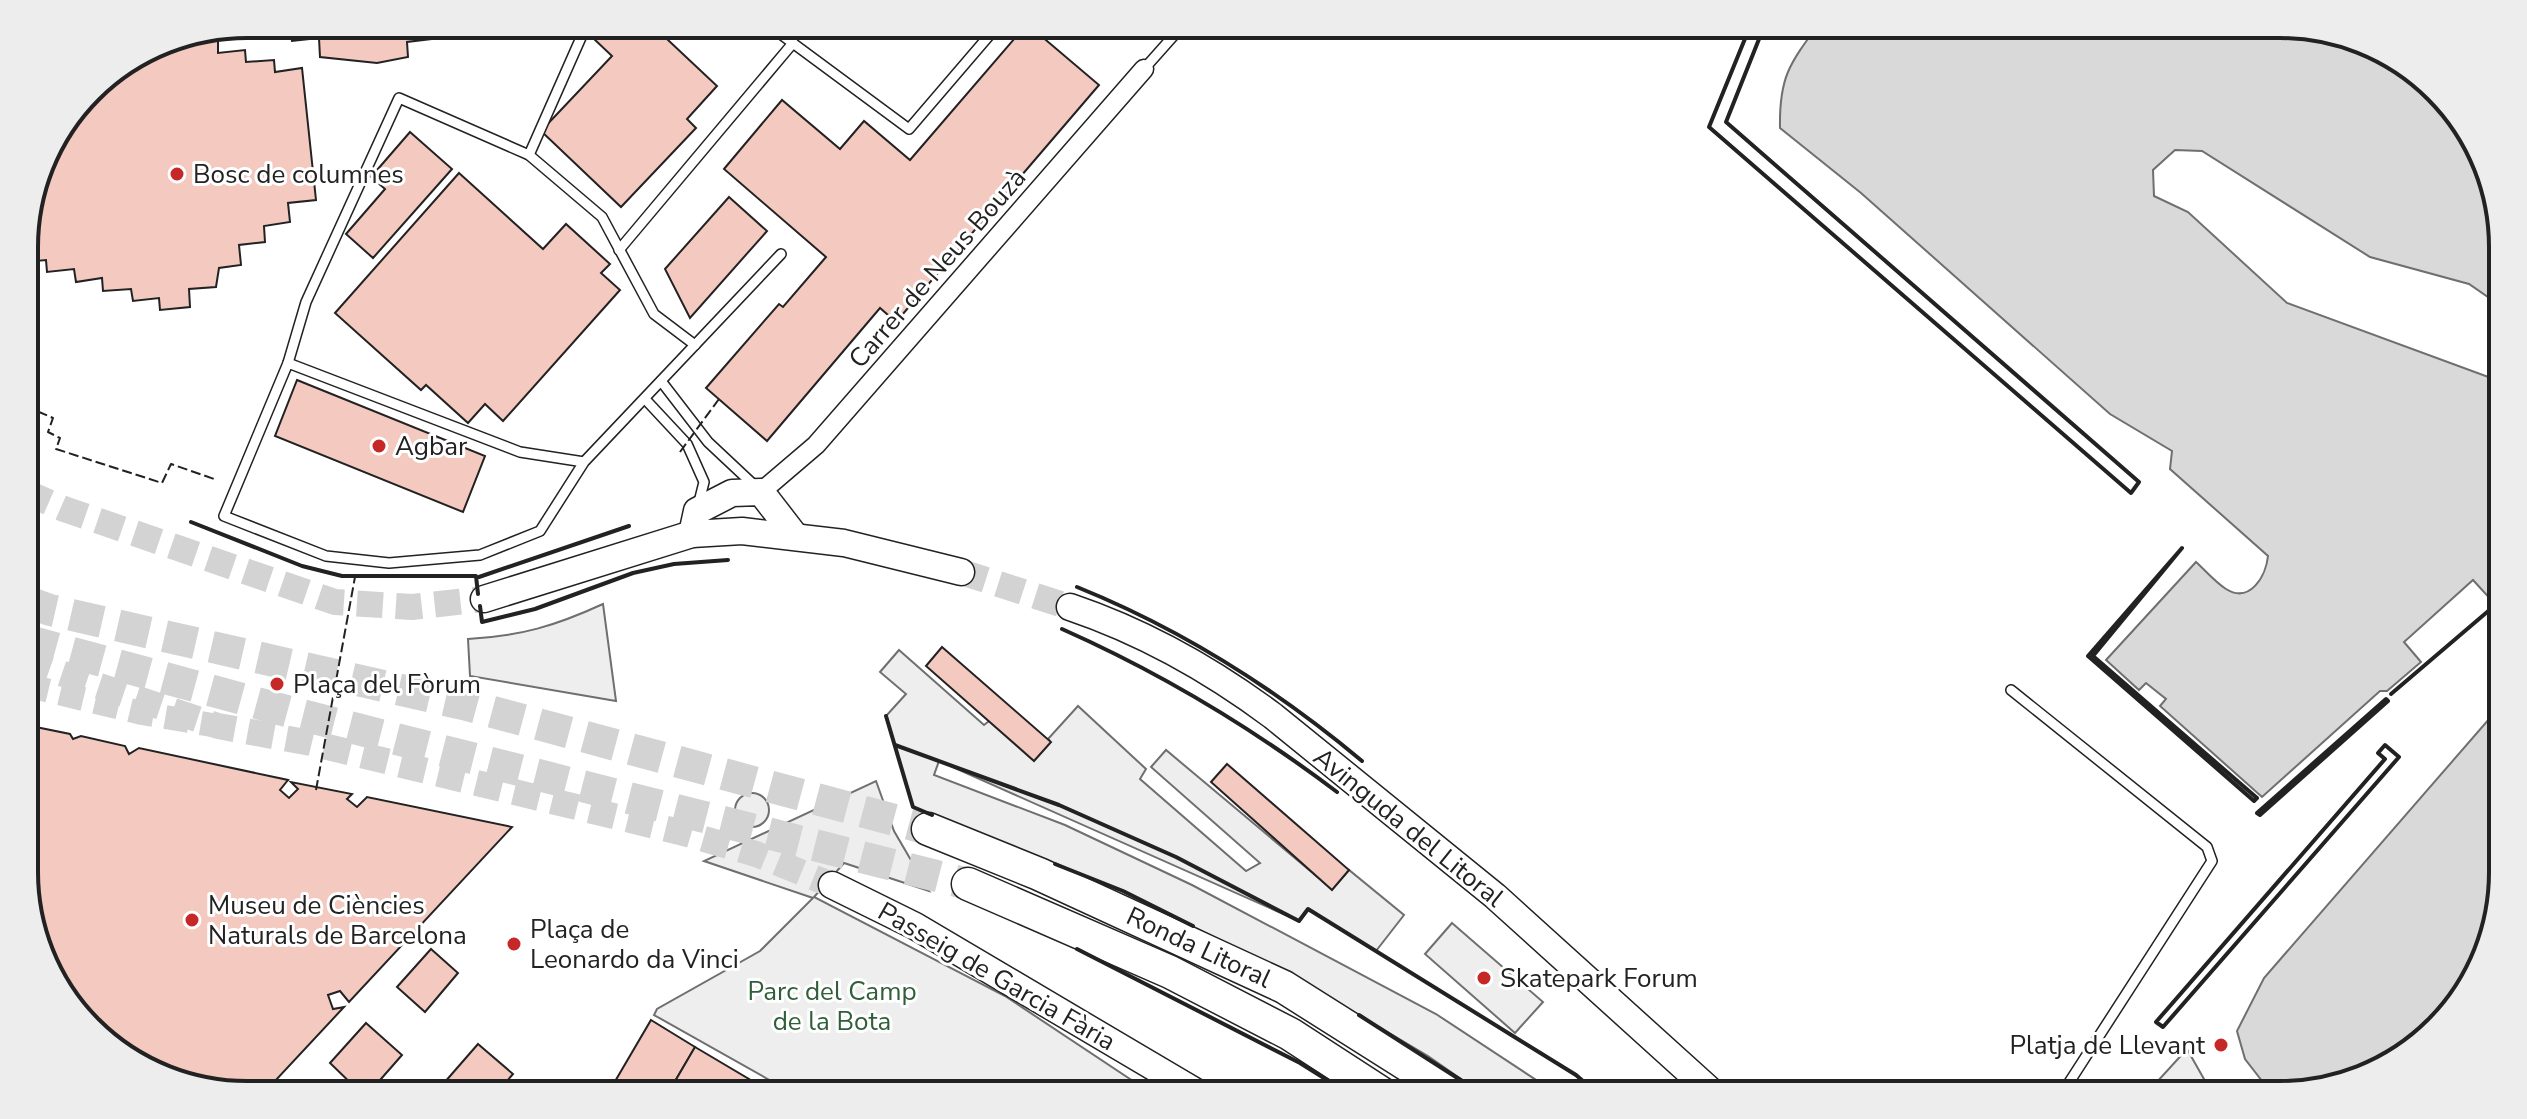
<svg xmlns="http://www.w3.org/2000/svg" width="2527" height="1119" viewBox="0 0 2527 1119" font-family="'Nunito Sans',sans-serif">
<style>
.green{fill:#eee;stroke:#6f6f6f;stroke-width:2}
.water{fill:#d9d9d9;stroke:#6f6f6f;stroke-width:2}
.building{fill:#f3c9c0;stroke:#222;stroke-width:2}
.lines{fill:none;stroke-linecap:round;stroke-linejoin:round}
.tertiary-tunnel{stroke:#d3d3d3;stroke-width:24;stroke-dasharray:24 12;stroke-linecap:butt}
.secondary-tunnel{stroke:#d3d3d3;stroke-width:26;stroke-dasharray:26 13;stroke-linecap:butt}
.trunk-tunnel{stroke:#d3d3d3;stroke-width:32;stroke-dasharray:32 16;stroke-linecap:butt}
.service-casing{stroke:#222;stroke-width:12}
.minor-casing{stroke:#222;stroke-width:21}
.secondary-casing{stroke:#222;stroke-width:29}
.trunk-casing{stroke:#222;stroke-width:35}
.service{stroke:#fff;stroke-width:9}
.minor{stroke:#fff;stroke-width:18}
.secondary{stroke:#fff;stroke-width:26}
.trunk{stroke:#fff;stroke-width:32}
.fence{stroke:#222;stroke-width:2;stroke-dasharray:10 4;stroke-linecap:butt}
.wall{stroke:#222;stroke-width:4}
.poi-dot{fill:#c62828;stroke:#fff;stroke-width:3}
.labels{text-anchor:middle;stroke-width:6;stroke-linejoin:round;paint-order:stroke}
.poi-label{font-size:26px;fill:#222;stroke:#fff;text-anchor:start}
.street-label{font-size:26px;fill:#222;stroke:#fff}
.park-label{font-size:26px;fill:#2f5e38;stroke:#fff}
.rim{fill:none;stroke:#222;stroke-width:4}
</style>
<rect width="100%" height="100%" fill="#fff"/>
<g class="green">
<path d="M603 604 616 701 470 676 468 639C521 636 555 626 603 604Z"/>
<polygon points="899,650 984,725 989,721 1050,741 1048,739 1078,706 1146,769 1140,779 1246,871 1260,863 1151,767 1166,750 1332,889 1349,870 1404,915 1376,951 1308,909 1299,921 939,761 934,775 1065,825 1192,885 1436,1014 1559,1095 1484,1095 1428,1056 1306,984 1123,891 913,807 886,716 906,694 880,672"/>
<polygon points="876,781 894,831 929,891 844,863 814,897 1005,996 1154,1095 796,1095 654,1015 657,1009 760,951 813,898 704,861"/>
<circle cx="752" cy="810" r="17"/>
<polygon points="1452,923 1543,1002 1515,1033 1425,954"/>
<polygon points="2187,1049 2213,1095 2145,1095"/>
</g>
<g class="water">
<path d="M1819 24H2280L2366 41 2457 111 2501 218V306L2469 284 2370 257 2202 151 2175 150 2153 170 2154 196 2188 212 2287 303 2502 382V602L2494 603 2473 580 2404 642 2421 662 2387 691H2380L2262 797 2160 706 2166 699 2146 683 2139 690 2106 660 2196 562C2205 570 2215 582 2226 589 2250 604 2266 576 2268 556L2170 469 2172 451 2110 414 1861 193 1780 128C1779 78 1789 64 1819 24Z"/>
<polygon points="2503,703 2503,873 2486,958 2404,1057 2295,1095 2273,1095 2245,1059 2237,1031 2264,978"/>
</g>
<g class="building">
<polygon points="264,24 440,24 432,24 431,39 407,42 408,57 377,63 320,57 319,38 292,41 290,28 264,30"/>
<polygon points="607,24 651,24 717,86 687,119 696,128 621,207 541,131 612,56 593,38"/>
<polygon points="1027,24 1099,85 896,322 880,308 767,441 706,388 779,304 783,307 826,257 724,169 782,100 840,149 864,121 910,160"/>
<polygon points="190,35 190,43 218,40 218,53 245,50 246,62 274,60 275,72 302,68 316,200 288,203 290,222 264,226 265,242 239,245 241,265 219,268 216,287 189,289 190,307 160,310 159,298 133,301 131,289 103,291 102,278 76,282 74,269 47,272 46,260 25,262 25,232 47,149 99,80 162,41"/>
<polygon points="410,132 452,169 373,258 346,234 385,189 371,177"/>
<polygon points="459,173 543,249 566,224 610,264 601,273 620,290 503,421 485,404 468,423 426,385 421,390 335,313"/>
<polygon points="729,197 767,231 690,318 665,269"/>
<polygon points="297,380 485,456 463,512 275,436"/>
<polygon points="942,647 1051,742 1034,761 926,666"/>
<polygon points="26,725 70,734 73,739 81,736 125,746 129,754 139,748 288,780 280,790 289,798 298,789 291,782 352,794 347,799 357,807 367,797 512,827 349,1002 340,991 328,995 333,1009 344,1007 276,1080 264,1085 266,1091 262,1095 161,1078 70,1008 26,902"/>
<polygon points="1227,764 1349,870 1332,890 1211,782"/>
<polygon points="431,949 458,973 425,1012 397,987"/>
<polygon points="651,1020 695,1047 667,1095 607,1095"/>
<polygon points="366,1023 402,1055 367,1095 363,1095 330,1063"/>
<polygon points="478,1044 513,1074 495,1095 457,1095 444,1083"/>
<polygon points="695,1047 776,1095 667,1095"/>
</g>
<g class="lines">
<polyline class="tertiary-tunnel" points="25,685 142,713 218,726"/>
<g class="secondary-tunnel">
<polyline points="25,492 64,509 335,602 412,607 484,599"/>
<polyline points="961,572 1070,607"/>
<polyline points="25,661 218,726 311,743 680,832 756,854 832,885"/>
</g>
<g class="trunk-tunnel">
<polyline points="25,601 50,610 467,705 928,829"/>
<polyline points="25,640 294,713 968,884"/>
</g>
<g class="service-casing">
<g id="service">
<polyline points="767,24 909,129 999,24"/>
<polyline points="1144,69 1184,24"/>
<polyline points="529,155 587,24"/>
<polyline points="619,250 793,43"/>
<polyline points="288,363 306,302 399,98 529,155 602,217 654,314 695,345"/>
<polyline points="661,381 708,442 756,487"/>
<polyline points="645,399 687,444 704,482 698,506"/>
<polyline points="584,462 540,531 480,555 389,563 326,556 224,516 288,363 520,452 584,462 781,254"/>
<polyline points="2011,690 2207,847 2212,861 2061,1095"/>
</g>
</g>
<g class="minor-casing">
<polyline id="minor" points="761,492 816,445 1144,69"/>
</g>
<g class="secondary-casing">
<g id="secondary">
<polyline points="692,534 697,511 732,493 761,492 795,536"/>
<polyline points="484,599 692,534 742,531 844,543 961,572"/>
<path d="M1070 607C1144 632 1210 669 1273 716L1495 896 1715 1095"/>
<polyline points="832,885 915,926 1201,1095"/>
</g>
</g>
<g class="trunk-casing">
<g id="trunk">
<polyline points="928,829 1039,874 1284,987 1455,1095"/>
<polyline points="968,884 1170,972 1290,1034 1384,1095"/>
</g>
</g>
<use href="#service" class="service"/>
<use href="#minor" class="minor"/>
<use href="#secondary" class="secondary"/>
<use href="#trunk" class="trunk"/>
<g class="fence">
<polyline points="25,406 53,418 48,432 60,438 56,449 162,483 171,464 217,480"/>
<polyline points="680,452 719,399"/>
<polyline points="316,790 355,577"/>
</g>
<g class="wall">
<polyline points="1751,24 1709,127 2131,493 2139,482 1726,122 1765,24"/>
<polyline points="191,522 302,566 342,576 476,576 478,594"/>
<polygon points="2182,548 2093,656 2257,798 2254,801 2088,656"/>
<polyline points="479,577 629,526"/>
<path d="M1077 587C1181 629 1276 689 1362 761"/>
<polyline points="480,606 482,622 535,609 633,573 674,564 728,560"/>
<path d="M1062 629C1161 673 1251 727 1337 792"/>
<polyline points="2391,694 2493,607 2502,615"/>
<polygon points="2386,699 2388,701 2260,815 2257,813"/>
<polyline points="886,716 913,807 932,815"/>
<polyline points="895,745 1059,805 1176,857 1299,921 1308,909 1576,1075 1599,1095"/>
<polygon points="2385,745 2399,757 2163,1027 2156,1022 2385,759 2378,753"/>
<polyline points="1055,864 1123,891 1193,926"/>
<polyline points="1077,949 1300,1063 1351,1095"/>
<polyline points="1359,1015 1484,1095"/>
</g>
</g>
<g class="poi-dot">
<circle cx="177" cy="174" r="8"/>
<circle cx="379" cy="446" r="8"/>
<circle cx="277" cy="684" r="8"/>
<circle cx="192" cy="920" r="8"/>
<circle cx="514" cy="944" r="8"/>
<circle cx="1484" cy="978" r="8"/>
<circle cx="2221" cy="1045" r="8"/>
</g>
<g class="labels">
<g class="poi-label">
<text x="193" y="183">Bosc de columnes</text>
<text x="395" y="455">Agbar</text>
<text x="293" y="693">Plaça del Fòrum</text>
<text x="208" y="914">Museu de Ciències<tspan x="208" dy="30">Naturals de Barcelona</tspan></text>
<text x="530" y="938">Plaça de<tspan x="530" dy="30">Leonardo da Vinci</tspan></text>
<text x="1500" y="987">Skatepark Forum</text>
<text x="2205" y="1054" text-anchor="end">Platja de Llevant</text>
</g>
<g class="street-label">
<text transform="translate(937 268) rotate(-49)" y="9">Carrer de Neus Bouzà</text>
<text transform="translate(1409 827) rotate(39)" y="9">Avinguda del Litoral</text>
<text transform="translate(1199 947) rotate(25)" y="9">Ronda Litoral</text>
<text transform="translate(997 976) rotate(30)" y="9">Passeig de Garcia Fària</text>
</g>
<g class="park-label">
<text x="832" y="1000">Parc del Camp<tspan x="832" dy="30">de la Bota</tspan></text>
</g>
</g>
<path d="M0 0H2527V1119H0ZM247 38H2280A209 209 0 0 1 2489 247V872A209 209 0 0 1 2280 1081H247A209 209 0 0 1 38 872V247A209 209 0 0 1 247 38Z" fill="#ededed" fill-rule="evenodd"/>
<path class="rim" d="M247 38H2280A209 209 0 0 1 2489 247V872A209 209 0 0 1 2280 1081H247A209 209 0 0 1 38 872V247A209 209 0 0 1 247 38Z"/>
</svg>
